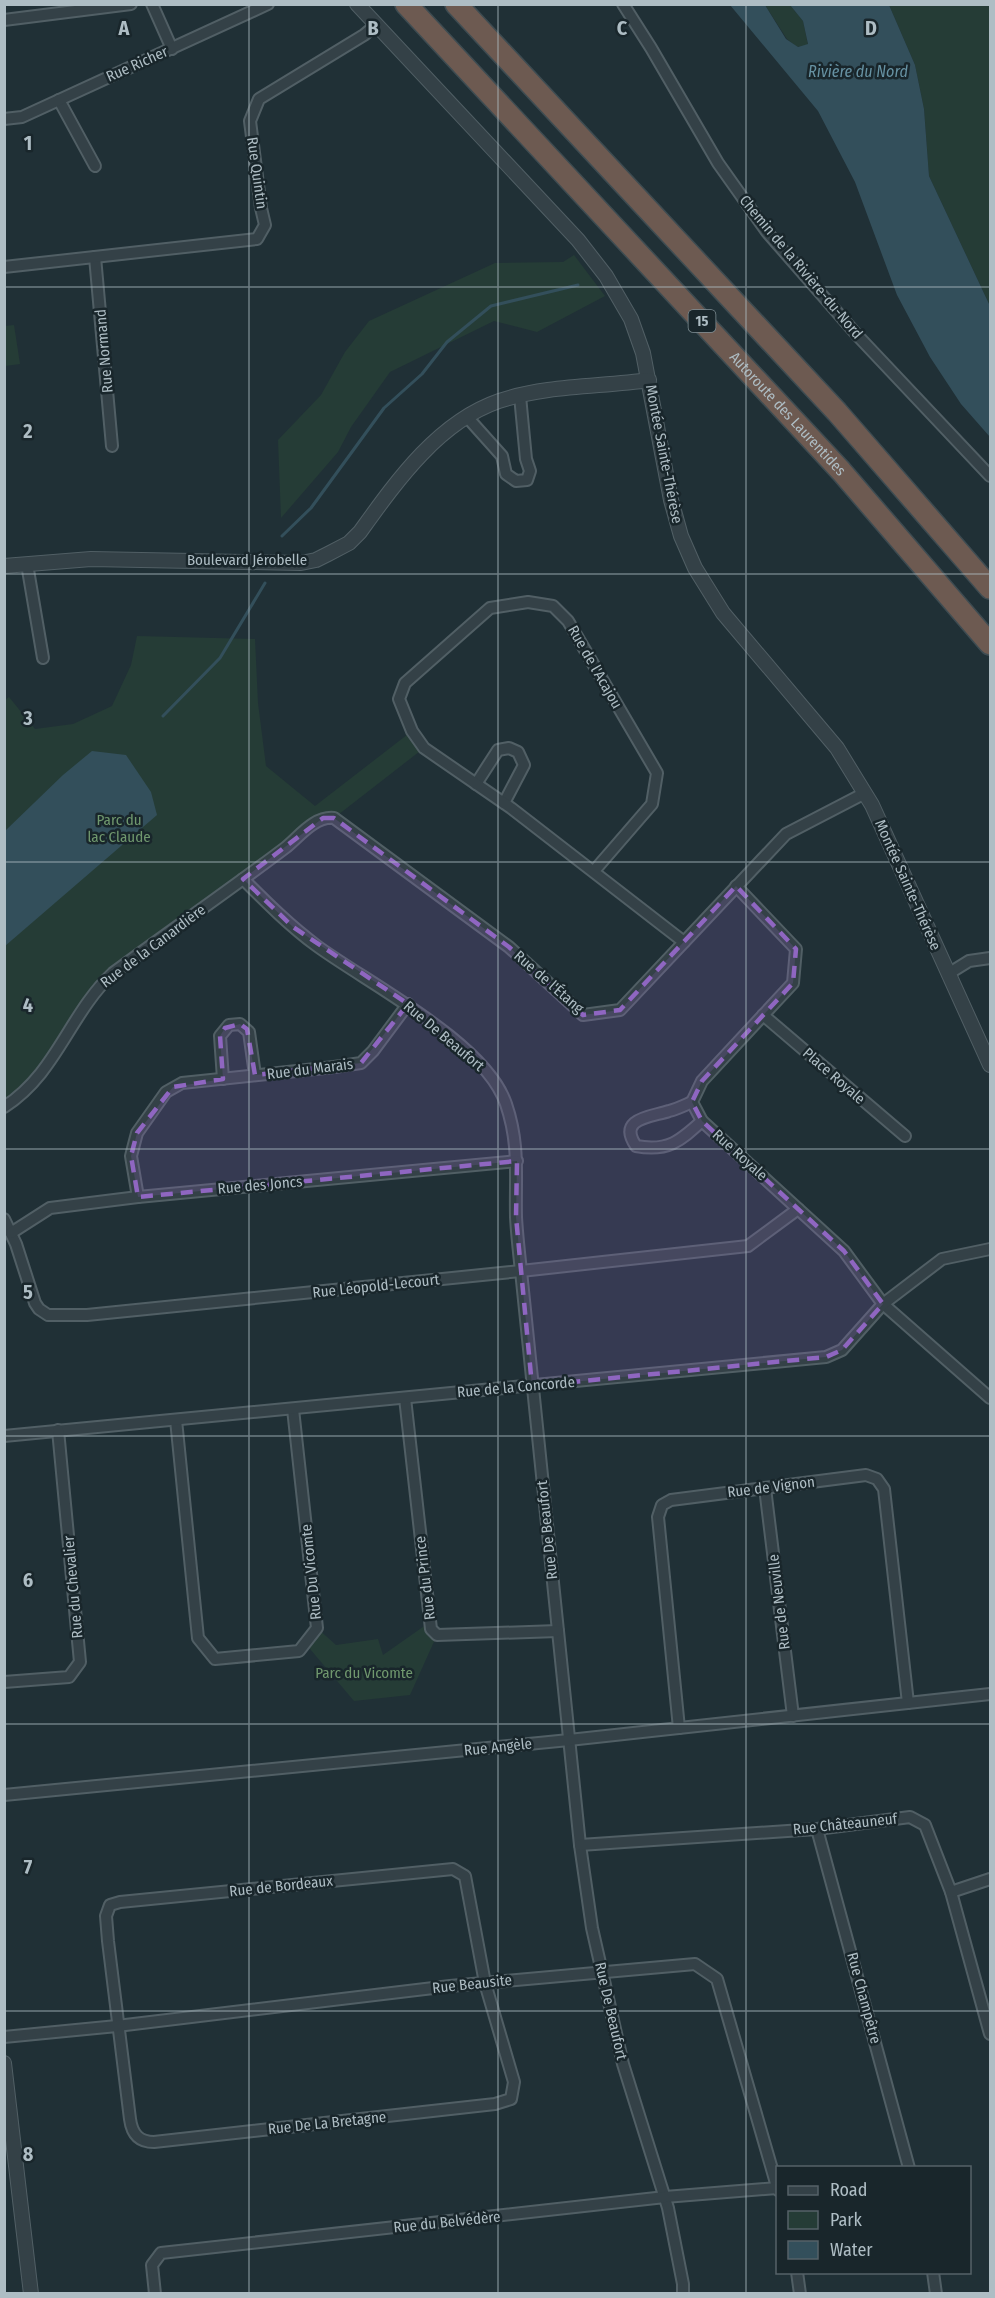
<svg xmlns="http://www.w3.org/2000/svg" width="995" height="2298" viewBox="0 0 995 2298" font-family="'Fira Sans Condensed',sans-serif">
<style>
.green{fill:#253c36}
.water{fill:#334f5b}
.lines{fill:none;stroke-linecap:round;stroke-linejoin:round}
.stream{stroke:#334f5b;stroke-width:3}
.minor-casing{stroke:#515f65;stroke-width:14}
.tertiary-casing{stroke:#515f65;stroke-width:16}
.motorway-casing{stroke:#3e4c52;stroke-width:24}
.minor{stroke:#344147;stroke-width:10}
.tertiary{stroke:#344147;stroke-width:14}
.motorway{stroke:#6d5a51;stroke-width:21}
.marked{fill:#8f66c1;fill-opacity:0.2;stroke:#8f66c1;stroke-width:4.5;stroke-dasharray:12 8;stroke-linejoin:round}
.grid{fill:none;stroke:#aebdc4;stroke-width:1.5;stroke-opacity:0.55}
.labels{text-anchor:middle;stroke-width:5;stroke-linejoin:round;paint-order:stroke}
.shield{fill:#19262b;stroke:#819096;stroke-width:1.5}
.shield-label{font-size:14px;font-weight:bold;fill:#aebdc4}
.street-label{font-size:15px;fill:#aebdc4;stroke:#19262b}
.park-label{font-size:15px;fill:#70986e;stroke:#19262b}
.water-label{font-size:16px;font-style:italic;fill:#6792a3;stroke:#19262b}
.grid-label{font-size:20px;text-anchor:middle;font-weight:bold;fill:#aebdc4;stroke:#19262b;stroke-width:5;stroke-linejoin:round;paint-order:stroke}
</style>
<rect width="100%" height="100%" fill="#203036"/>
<g class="green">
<polygon points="765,5 790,5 803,21 808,45 797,47 787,39"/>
<polygon points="889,5 990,5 990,306 929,176 924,109 915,65"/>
<polygon points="574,255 605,296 537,332 494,321 390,372 351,427 338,452 281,518 278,440 321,395 345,352 369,321 495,263 563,262"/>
<polygon points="14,325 20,364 5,366 5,326"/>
<polygon points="137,636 255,639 258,703 266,766 315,806 412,731 424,748 334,818 326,817 113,973 49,1065 5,1107 5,700 9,697 35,729 73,724 112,706 131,665"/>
<polygon points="430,1622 437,1635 410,1695 354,1701 305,1643 317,1628 336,1645 378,1639 383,1655"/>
</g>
<g class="water">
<polygon points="730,5 765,5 786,39 798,47 808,44 803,21 790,5 889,5 915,65 924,109 929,176 990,306 990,437 961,404 930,357 897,295 855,182 818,111"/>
<polygon points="92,751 126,755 151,792 157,815 5,946 5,831 63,775"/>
</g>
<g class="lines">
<g class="stream">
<polyline points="282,536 311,508 384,408 422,374 447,342 491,306 578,285"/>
<polyline points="163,716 220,658 265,583"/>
</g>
<g class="minor-casing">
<g id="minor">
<polyline points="152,4 172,49"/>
<polyline points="623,4 651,48 718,163 767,232 857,335 990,476"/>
<polyline points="4,20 131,4"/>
<polyline points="59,100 95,166"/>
<polyline points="4,119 22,117 268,4"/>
<polyline points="95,257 112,446"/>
<polyline points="4,267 257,239 265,225 261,208 250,121 259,99 364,35 376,25"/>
<polyline points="468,418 502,456 506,474 516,481 527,480 530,471 526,459 520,396"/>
<polyline points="27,564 43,658"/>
<polyline points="476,784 498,750 509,748 518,752 524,765 504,803"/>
<polyline points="594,871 652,804 657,773 568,621 553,606 528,602 490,608 405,683 399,699 412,731 424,748 511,808 684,942"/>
<path d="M243 879C267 903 290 926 317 946 369 984 486 1043 506 1104 520 1145 515 1176 516 1217 517 1235 519 1253 521 1271L580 1845 592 1928 623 2064 668 2208 683 2284V2294"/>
<polyline points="736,886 796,949 793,983 702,1081 692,1102 702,1121 844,1251 883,1304 990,1398"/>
<polyline points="948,974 969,961 990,958"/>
<polyline points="763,1015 905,1136"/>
<polyline points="223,1079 220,1036 229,1025 240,1024 249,1032 255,1075"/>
<path d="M692 1102C685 1105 677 1109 669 1111 651 1117 617 1118 636 1146 668 1152 680 1141 702 1121"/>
<path d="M4 1107C57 1073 69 1014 113 973 170 931 228 891 285 848 299 837 314 816 334 818L509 947 583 1015 620 1010 786 834 865 793"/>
<polyline points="138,1197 131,1156 137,1133 166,1092 182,1083 334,1067 361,1063 373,1051 408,1004"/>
<polyline points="4,1219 16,1244 35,1303 39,1309 48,1315 87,1315 521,1271 748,1246 798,1209"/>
<polyline points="11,1233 50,1208 138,1197 517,1161"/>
<polyline points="405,1398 431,1629 437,1635 558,1631"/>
<polyline points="176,1420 198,1638 215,1659 299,1651 317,1628 293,1409"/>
<polyline points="4,1436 826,1357 842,1350 883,1304 942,1259 990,1249"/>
<polyline points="765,1488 793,1716"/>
<polyline points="4,1682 69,1677 80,1662 58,1430"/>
<polyline points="679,1728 658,1517 662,1505 671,1500 866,1475 877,1479 884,1489 908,1703"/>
<polyline points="4,1795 569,1740 990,1694"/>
<polyline points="817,1829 909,2168"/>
<polyline points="580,1845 817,1829 910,1817 925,1825 951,1892 990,2034"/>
<path d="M453 1869 465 1876 485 1983 514 2082 511 2099 495 2104 154 2142C139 2142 132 2134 130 2119L108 1941 106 1916 110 1905 120 1902Z"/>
<polyline points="951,1892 990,1879"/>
<polyline points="4,2037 117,2026 450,1986 695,1964 717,1979 778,2190"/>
<polyline points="797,2272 800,2294"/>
<polyline points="933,2272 936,2294"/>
<polyline points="155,2294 152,2265 161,2253 665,2197 777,2188"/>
</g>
</g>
<g class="tertiary-casing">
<g id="tertiary">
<polyline points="357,4 578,240 606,276 631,319 643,353 671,500 681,536 695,568 723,613 837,748 872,805 990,1065"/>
<path d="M4 566 91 559 301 563 316 560 328 554 349 543 360 532C396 482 438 422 499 401 547 385 600 387 649 380"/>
<polyline points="4,2063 31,2294"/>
</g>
</g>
<g class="motorway-casing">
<g id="motorway">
<path id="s1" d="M406 4 841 471 990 644"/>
<polyline points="456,4 837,412 990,588"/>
</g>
</g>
<use href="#minor" class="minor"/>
<use href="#tertiary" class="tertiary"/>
<use href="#motorway" class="motorway"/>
</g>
<path class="marked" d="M323 818H334L509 947 583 1015 620 1010 736 886 796 949 793 983 702 1081 692 1102 702 1121 844 1251 883 1304 842 1350 826 1357 532 1386 516 1217 517 1161 138 1197 131 1156 137 1133 173 1087 223 1079 220 1036 225 1028 240 1024 247 1029 255 1075 361 1063 408 1004 293 927 243 879Z"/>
<path class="grid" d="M249 4V2294M498 4V2294M746 4V2294M4 287H990M4 574H990M4 862H990M4 1149H990M4 1436H990M4 1724H990M4 2011H990"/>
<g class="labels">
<rect class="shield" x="688.5" y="310" width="27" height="22" rx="4.5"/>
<g class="shield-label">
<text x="702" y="326">15</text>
</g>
<g class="street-label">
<text transform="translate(137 64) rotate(-24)" y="5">Rue Richer</text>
<text transform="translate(257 173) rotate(82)" y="5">Rue Quintin</text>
<text transform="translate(801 267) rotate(50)" y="5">Chemin de la Rivière-du-Nord</text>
<text transform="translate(104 351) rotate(-95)" y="5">Rue Normand</text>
<text dy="5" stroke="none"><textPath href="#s1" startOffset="560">Autoroute des Laurentides</textPath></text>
<text transform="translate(664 454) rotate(79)" y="5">Montée Sainte-Thérèse</text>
<text x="247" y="565">Boulevard Jérobelle</text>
<text transform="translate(595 667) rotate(60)" y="5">Rue de l'Acajou</text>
<text transform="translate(908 885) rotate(66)" y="5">Montée Sainte-Thérèse</text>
<text transform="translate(153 946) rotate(-37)" y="5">Rue de la Canardière</text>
<text transform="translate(549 982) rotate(41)" y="5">Rue de l'Étang</text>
<text transform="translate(444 1036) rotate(40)" y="5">Rue De Beaufort</text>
<text transform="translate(310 1069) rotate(-7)" y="5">Rue du Marais</text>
<text transform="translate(834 1076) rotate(41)" y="5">Place Royale</text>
<text transform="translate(740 1155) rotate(42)" y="5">Rue Royale</text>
<text transform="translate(260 1185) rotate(-5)" y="5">Rue des Joncs</text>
<text transform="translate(376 1286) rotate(-6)" y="5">Rue Léopold-Lecourt</text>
<text transform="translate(516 1387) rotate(-5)" y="5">Rue de la Concorde</text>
<text transform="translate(771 1487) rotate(-7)" y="5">Rue de Vignon</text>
<text transform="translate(547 1530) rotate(-96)" y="5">Rue De Beaufort</text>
<text transform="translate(311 1572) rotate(-96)" y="5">Rue Du Vicomte</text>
<text transform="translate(425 1578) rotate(-97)" y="5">Rue du Prince</text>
<text transform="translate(73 1587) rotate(-95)" y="5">Rue du Chevalier</text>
<text transform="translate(779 1602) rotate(-97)" y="5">Rue de Neuville</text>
<text transform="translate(498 1747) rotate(-6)" y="5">Rue Angèle</text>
<text transform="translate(845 1824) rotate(-6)" y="5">Rue Châteauneuf</text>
<text transform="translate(281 1886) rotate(-6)" y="5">Rue de Bordeaux</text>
<text transform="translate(472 1984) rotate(-6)" y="5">Rue Beausite</text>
<text transform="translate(864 1998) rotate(75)" y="5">Rue Champêtre</text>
<text transform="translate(611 2011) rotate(77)" y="5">Rue De Beaufort</text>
<text transform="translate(327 2123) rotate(-6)" y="5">Rue De La Bretagne</text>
<text transform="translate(447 2222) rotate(-6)" y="5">Rue du Belvédère</text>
</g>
<g class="park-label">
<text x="119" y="825">Parc du<tspan x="119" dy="17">lac Claude</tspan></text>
<text x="364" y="1678">Parc du Vicomte</text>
</g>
<g class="water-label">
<text x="858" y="77">Rivière du Nord</text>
</g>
</g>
<g class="grid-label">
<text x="124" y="35">A</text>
<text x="373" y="35">B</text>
<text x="622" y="35">C</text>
<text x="871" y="35">D</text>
<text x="28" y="150">1</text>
<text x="28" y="438">2</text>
<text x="28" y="725">3</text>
<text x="28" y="1012">4</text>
<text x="28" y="1299">5</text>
<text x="28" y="1587">6</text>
<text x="28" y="1874">7</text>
<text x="28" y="2161">8</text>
</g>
<rect width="995" height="2298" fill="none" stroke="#aebdc4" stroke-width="12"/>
<rect x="776" y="2166" width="195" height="108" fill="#19262b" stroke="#556268" stroke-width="1.5"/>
<rect x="788" y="2186" width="30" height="9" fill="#344147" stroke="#556268" stroke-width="1.5"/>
<text x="830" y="2196" font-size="18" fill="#aebdc4">Road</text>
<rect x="788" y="2211" width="30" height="18" fill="#253c36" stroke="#556268" stroke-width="1.5"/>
<text x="830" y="2226" font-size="18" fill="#aebdc4">Park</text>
<rect x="788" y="2241" width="30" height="18" fill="#334f5b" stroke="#556268" stroke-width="1.5"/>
<text x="830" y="2256" font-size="18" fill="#aebdc4">Water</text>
</svg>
